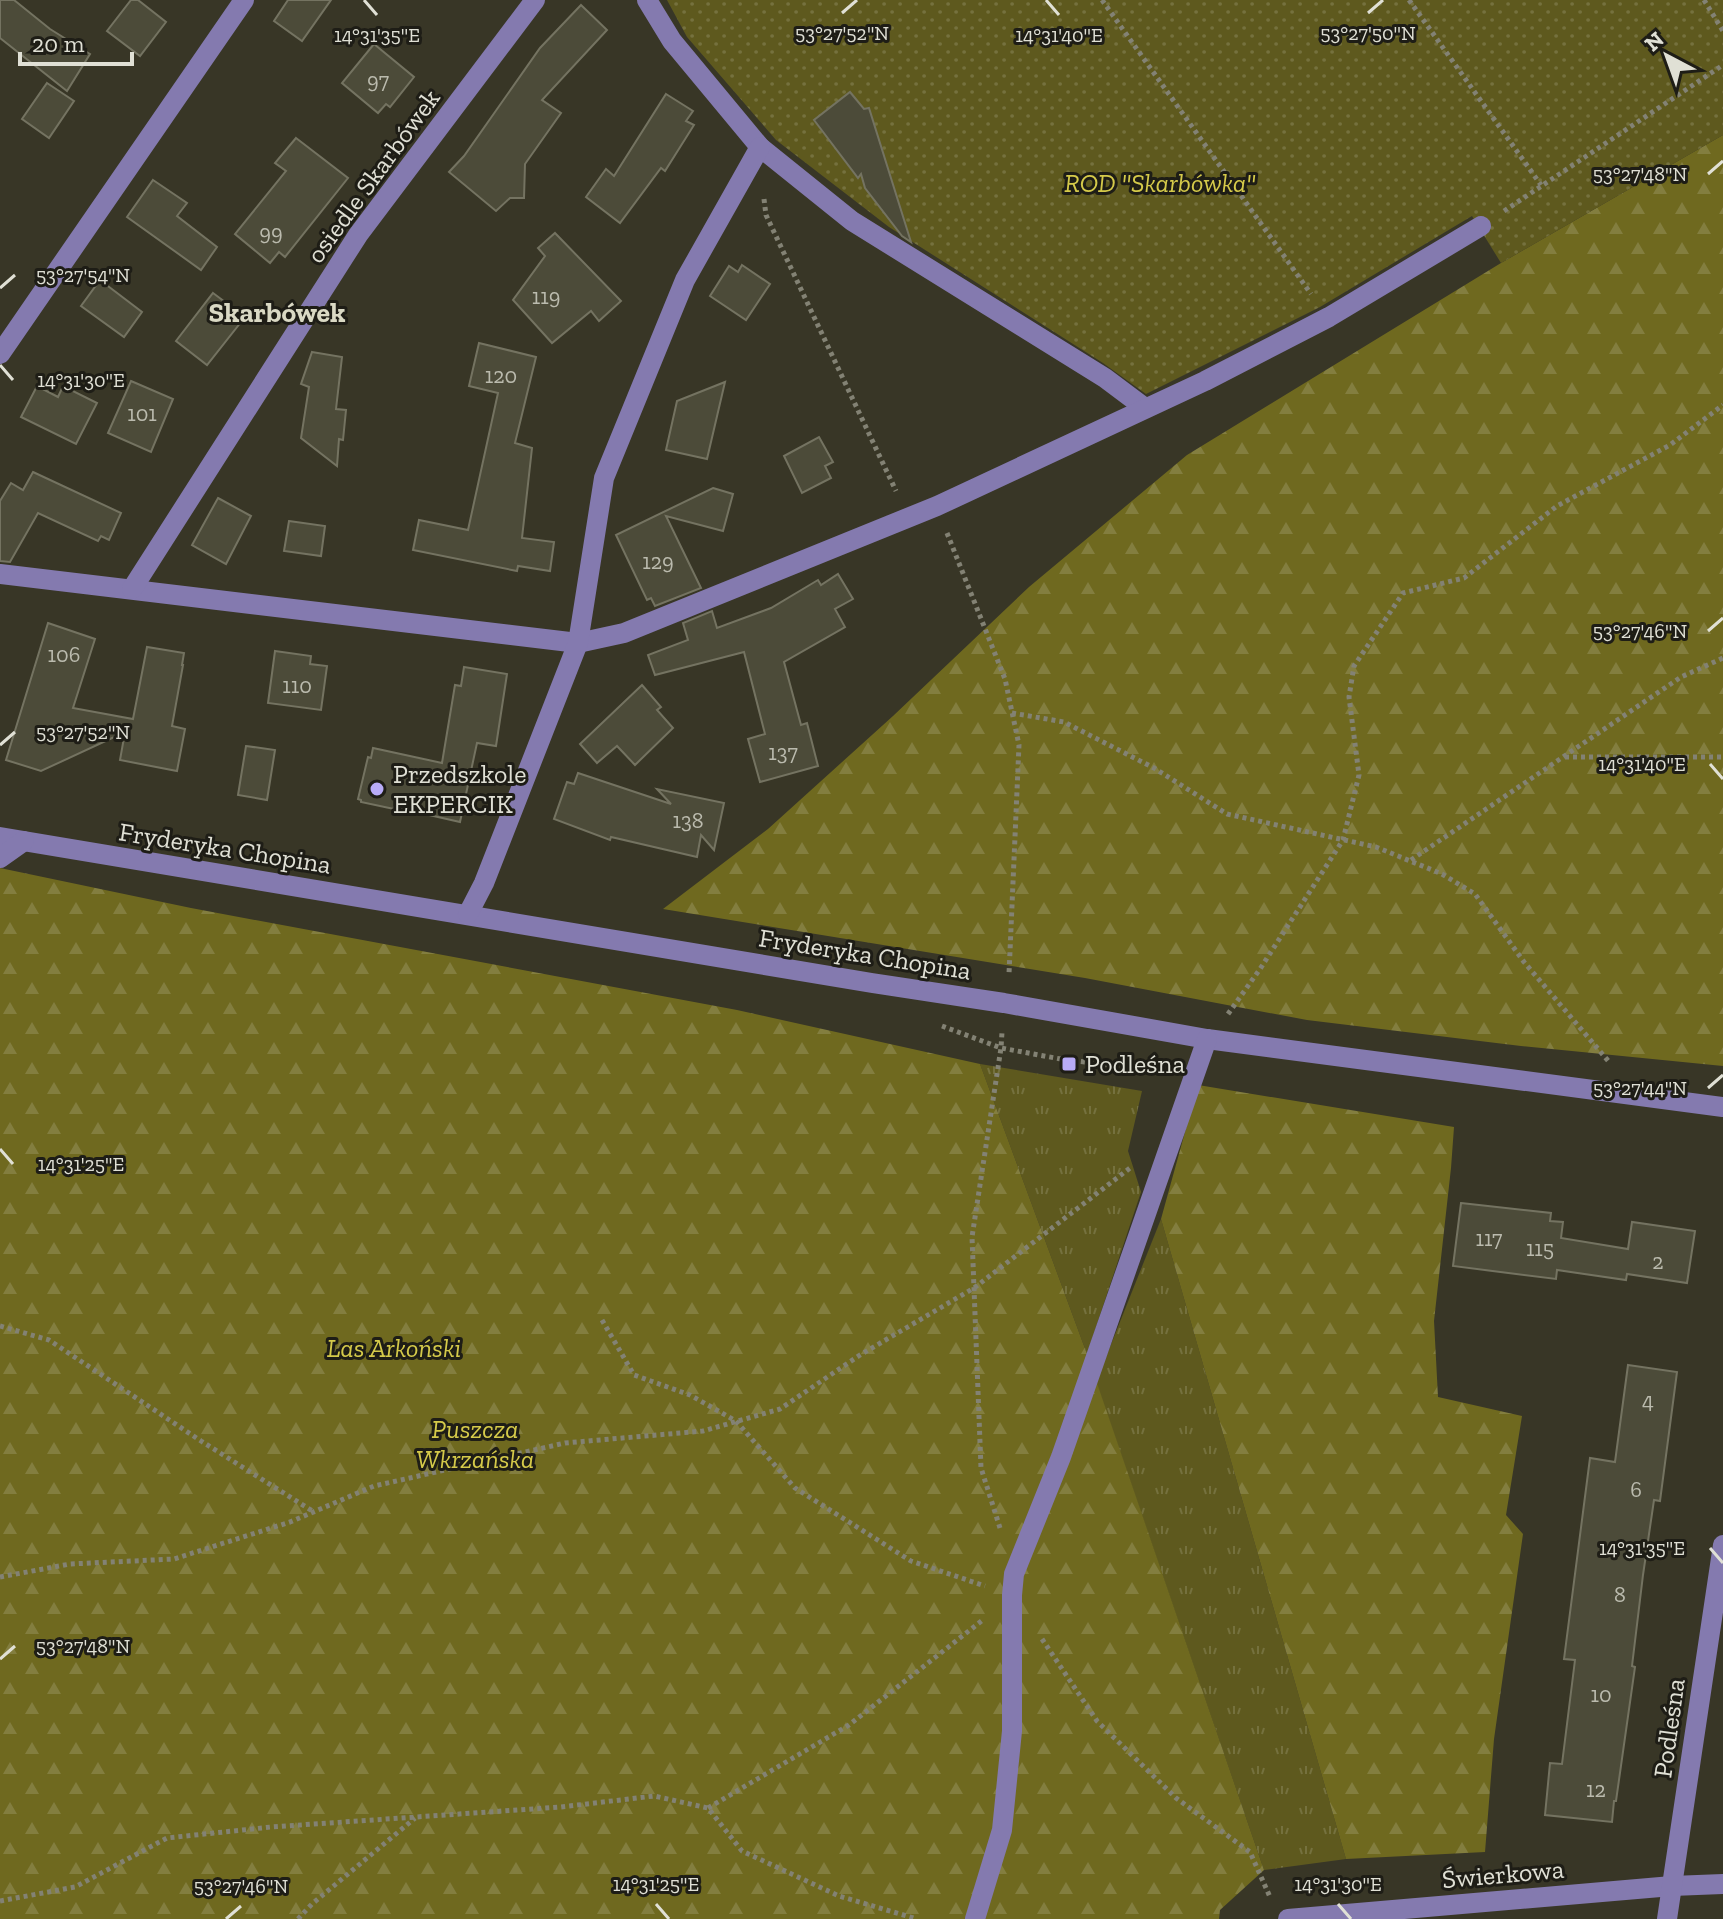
<svg xmlns="http://www.w3.org/2000/svg" width="1723" height="1919" viewBox="0 0 1723 1919" font-family="'Zilla Slab',serif">
<style>
.grass{fill:url(#grass-tufts)}
.forest{fill:url(#forest-firs)}
.garden{fill:url(#garden-dots)}
.building{fill:#4c4b39;stroke:#747361;stroke-width:2}
.lines{fill:none;stroke-linecap:round;stroke-linejoin:round}
.path{stroke:#838274;stroke-width:5;stroke-dasharray:4 4;stroke-linecap:butt}
.minor{stroke:#847aaf;stroke-width:20}
.ticks{fill:none;stroke:#e0e0d5;stroke-width:3}
.poi-dot{fill:#b8abf7;stroke:#1e1d16;stroke-width:3}
.labels{text-anchor:middle;stroke-width:6;stroke-linejoin:round;paint-order:stroke}
.number-label{font-size:22px;fill:#bbbbae}
.street-label{font-size:26px;fill:#e0e0d5;stroke:#1e1d16}
.park-label{font-size:26px;font-style:italic;fill:#d5ca4a;stroke:#1e1d16}
.poi-label{font-size:26px;fill:#e0e0d5;stroke:#1e1d16;text-anchor:start}
.neighbourhood-label{font-size:28px;font-weight:bold;fill:#dad9c4;stroke:#1e1d16}
.ticks-label{font-size:20px;text-anchor:middle;fill:#e0e0d5;stroke:#1e1d16;stroke-width:6;stroke-linejoin:round;paint-order:stroke}
</style>
<defs>
<pattern id="grass-tufts" width="24" height="20" patternUnits="userSpaceOnUse" patternTransform="scale(2)"><rect width="24" height="20" fill="#5e591e"/><path d="M3 7l-1-3M5 7V3M7 7l1-3M15 17l-1-3M17 17v-4M19 17l1-3" fill="none" stroke="#75713e"/></pattern>
<pattern id="forest-firs" width="22" height="20" patternUnits="userSpaceOnUse" patternTransform="scale(2)"><rect width="22" height="20" fill="#6f691f"/><path d="M5 1l3.5 6h-7zM16 11l3.5 6h-7z" fill="#837e3f"/></pattern>
<pattern id="garden-dots" width="8" height="8" patternUnits="userSpaceOnUse" patternTransform="scale(2)"><rect width="8" height="8" fill="#5e591e"/><path d="M2 2h.1M6 6h.1" fill="none" stroke="#75713e" stroke-width="1.8" stroke-linecap="round"/></pattern>
</defs>
<rect width="100%" height="100%" fill="#383626"/>
<g class="grass">
<polygon points="980,1064 1142,1091 1128,1151 1141,1192 1087,1354"/>
<polygon points="1161,1219 1346,1859 1264,1870 1096,1382"/>
</g>
<g class="forest">
<polygon points="1723,135 1723,1066 1521,1046 1307,1020 1085,978 663,909 768,829 893,716 1029,587 1187,455 1501,263"/>
<polygon points="0,868 191,908 737,1010 980,1064 1087,1354 1264,1870 1220,1910 1219,1919 0,1919"/>
<polygon points="1198,1085 1454,1127 1451,1168 1434,1321 1438,1397 1522,1416 1506,1515 1523,1534 1494,1739 1485,1852 1346,1859 1161,1219"/>
</g>
<polygon class="garden" points="667,0 1723,0 1723,135 1501,263 1472,216 1320,307 1146,394 1103,363 889,227 776,140 687,37"/>
<g class="building">
<polygon points="0,0 14,0 50,29 90,54 67,91 0,38"/>
<polygon points="131,0 138,0 166,22 140,56 107,31"/>
<polygon points="288,0 331,0 302,41 274,21"/>
<polygon points="581,5 607,30 542,100 561,113 525,164 524,198 510,198 496,211 449,172 464,156 540,48"/>
<polygon points="374,44 414,77 390,107 386,104 378,113 342,83"/>
<polygon points="47,83 74,101 49,138 22,119"/>
<polygon points="850,92 864,109 869,108 911,242 902,236 865,188 861,174 858,178 814,120"/>
<polygon points="666,94 693,111 686,121 694,125 665,171 661,168 620,223 586,197 606,169 614,176"/>
<polygon points="296,138 348,178 285,257 279,252 270,263 235,234 286,171 275,163"/>
<polygon points="153,180 187,203 177,216 217,247 201,270 127,217"/>
<polygon points="555,233 621,301 599,321 591,311 552,343 513,300 545,256 538,248"/>
<polygon points="742,265 770,284 746,320 710,296 729,266 738,272"/>
<polygon points="100,280 142,312 124,337 81,306"/>
<polygon points="213,293 245,317 207,365 176,341"/>
<polygon points="479,343 536,357 515,443 532,448 522,538 554,542 550,571 518,566 517,571 413,550 419,520 468,530 498,393 469,386"/>
<polygon points="312,352 342,357 336,409 346,410 343,440 339,439 337,466 301,438 309,387 301,384"/>
<polygon points="131,381 173,399 151,452 108,433"/>
<polygon points="725,382 707,459 666,450 677,401"/>
<polygon points="37,386 58,397 63,386 97,403 76,444 21,417"/>
<polygon points="819,437 833,462 825,466 831,478 802,493 784,456"/>
<polygon points="33,472 121,513 109,540 101,536 98,541 38,513 10,562 0,561 0,501 11,483 23,490"/>
<polygon points="713,488 733,494 723,531 666,516 701,588 655,606 651,598 647,600 616,535"/>
<polygon points="218,498 251,516 226,564 192,545"/>
<polygon points="289,521 325,526 321,556 284,551"/>
<polygon points="838,574 853,599 835,609 845,627 784,662 801,725 807,723 818,766 760,782 748,739 765,734 744,652 655,675 648,655 688,640 683,623 712,611 717,628 771,608 818,580 821,585"/>
<polygon points="48,623 95,639 73,708 133,719 147,647 184,653 182,665 183,665 172,726 185,729 177,771 120,760 125,732 41,771 6,760"/>
<polygon points="275,651 311,656 310,664 327,666 321,710 268,703"/>
<polygon points="464,667 507,674 496,746 477,743 460,822 394,807 394,809 361,802 361,800 358,799 368,757 371,758 373,748 442,763 455,685 461,686"/>
<polygon points="642,685 661,707 657,710 673,728 635,765 617,746 597,763 580,744"/>
<polygon points="246,746 275,750 267,800 238,795"/>
<polygon points="578,773 671,804 657,789 724,803 714,850 701,835 697,857 611,837 610,840 554,819 567,782 574,784"/>
<polygon points="1461,1203 1551,1213 1550,1221 1563,1222 1561,1238 1628,1249 1632,1222 1695,1231 1687,1283 1627,1274 1626,1280 1557,1270 1556,1279 1453,1266"/>
<polygon points="1628,1365 1677,1372 1660,1501 1654,1500 1643,1575 1632,1666 1635,1667 1616,1801 1614,1801 1612,1822 1545,1815 1550,1763 1562,1764 1575,1660 1564,1659 1590,1458 1615,1462"/>
</g>
<g class="lines">
<g class="path">
<polyline points="1102,0 1311,294"/>
<polyline points="1409,0 1541,185"/>
<polyline points="1704,0 1723,31"/>
<polyline points="764,199 766,215 896,491"/>
<polyline points="1504,211 1723,65"/>
<polyline points="947,533 1005,679 1019,745 1009,974"/>
<polyline points="1012,713 1064,722 1154,768 1227,814 1376,847 1442,874 1475,894 1524,962 1610,1063"/>
<polyline points="1565,757 1723,757"/>
<polyline points="1411,860 1681,677 1723,658"/>
<polyline points="1228,1014 1260,969 1343,840 1359,775 1349,697 1354,666 1403,593 1464,578 1557,506 1670,445 1723,405"/>
<polyline points="942,1026 1001,1048 1066,1060 1124,1066 1166,1067"/>
<polyline points="602,1320 634,1375 690,1395 736,1421 795,1488 911,1561 985,1586"/>
<polyline points="0,1326 49,1340 201,1441 314,1512"/>
<polyline points="1000,1528 981,1468 972,1237 1001,1048 1002,1032"/>
<polyline points="0,1577 70,1564 174,1559 290,1522 374,1486 565,1443 703,1431 780,1409 860,1355 974,1288 1130,1168"/>
<polyline points="1042,1639 1097,1721 1176,1798 1250,1852 1270,1897"/>
<polyline points="708,1808 849,1725 984,1619"/>
<polyline points="0,1901 75,1887 167,1838 271,1827 561,1807 654,1796 708,1808 742,1851 839,1896 917,1919"/>
<polyline points="298,1919 312,1904 415,1818"/>
</g>
<g class="minor">
<polyline points="647,0 672,41 760,147 852,221 1105,378 1145,408"/>
<polyline points="0,354 244,0"/>
<polyline points="0,574 578,643 624,633 937,506 1205,381 1329,317 1481,226"/>
<polyline points="132,589 358,235 535,0"/>
<polyline points="0,837 872,983 1004,1003 1207,1039 1723,1107"/>
<polyline points="0,858 24,841"/>
<polyline points="468,914 484,883 578,643 604,478 685,280 760,147"/>
<polyline points="975,1919 1002,1830 1012,1731 1012,1595 1014,1574 1061,1457 1207,1039"/>
<polyline points="1288,1919 1672,1886 1723,1884"/>
<polyline points="1667,1919 1723,1545"/>
</g>
</g>
<path class="ticks" d="M364 0 377 15M1046 0 1059 15M842 13 857 0M1368 13 1383 0M1708 174 1723 161M0 288 15 275M0 365 13 380M1708 631 1723 618M0 745 15 732M1710 764 1723 779M1708 1088 1723 1075M0 1149 13 1164M1710 1548 1723 1563M0 1659 15 1646M656 1904 669 1919M1338 1904 1351 1919M226 1919 241 1906"/>
<g class="poi-dot">
<circle cx="377" cy="789" r="8"/>
<rect x="1061" y="1056" width="16" height="16" rx="4"/>
</g>
<g class="labels">
<g class="number-label">
<text x="378" y="88">97</text>
<text x="271" y="240">99</text>
<text x="546" y="304">119</text>
<text x="501" y="383">120</text>
<text x="142" y="421">101</text>
<text x="658" y="569">129</text>
<text x="64" y="662">106</text>
<text x="297" y="693">110</text>
<text x="783" y="760">137</text>
<text x="688" y="828">138</text>
<text x="1489" y="1246">117</text>
<text x="1540" y="1256">115</text>
<text x="1658" y="1269">2</text>
<text x="1648" y="1408">4</text>
<text x="1636" y="1497">6</text>
<text x="1620" y="1602">8</text>
<text x="1601" y="1702">10</text>
<text x="1596" y="1797">12</text>
</g>
<g class="street-label">
<text transform="translate(373 176) rotate(-54)" y="9">osiedle Skarbówek</text>
<text transform="translate(225 848) rotate(9)" y="9">Fryderyka Chopina</text>
<text transform="translate(865 954) rotate(9)" y="9">Fryderyka Chopina</text>
<text transform="translate(1669 1728) rotate(-82)" y="9">Podleśna</text>
<text transform="translate(1503 1874) rotate(-5)" y="9">Świerkowa</text>
</g>
<g class="park-label">
<text x="1160" y="192">ROD "Skarbówka"</text>
<text x="394" y="1357">Las Arkoński</text>
<text x="475" y="1438">Puszcza<tspan x="475" dy="30">Wkrzańska</tspan></text>
</g>
<g class="poi-label">
<text x="393" y="783">Przedszkole<tspan x="393" dy="30">EKPERCIK</tspan></text>
<text x="1085" y="1073">Podleśna</text>
</g>
<g class="neighbourhood-label">
<text x="277" y="322">Skarbówek</text>
</g>
</g>
<g class="ticks-label">
<text x="842" y="40">53°27'52"N</text>
<text x="1368" y="40">53°27'50"N</text>
<text x="377" y="42">14°31'35"E</text>
<text x="1059" y="42">14°31'40"E</text>
<text x="1640" y="181">53°27'48"N</text>
<text x="83" y="282">53°27'54"N</text>
<text x="81" y="387">14°31'30"E</text>
<text x="1640" y="638">53°27'46"N</text>
<text x="83" y="739">53°27'52"N</text>
<text x="1642" y="771">14°31'40"E</text>
<text x="1640" y="1095">53°27'44"N</text>
<text x="81" y="1171">14°31'25"E</text>
<text x="1642" y="1555">14°31'35"E</text>
<text x="83" y="1653">53°27'48"N</text>
<text x="656" y="1891">14°31'25"E</text>
<text x="1338" y="1891">14°31'30"E</text>
<text x="241" y="1893">53°27'46"N</text>
</g>
<g transform="translate(1667 56) rotate(319)" stroke="#1e1d16" stroke-width="6" paint-order="stroke">
<path d="M0-6L14 30L0 20L-14 30Z" fill="#e0e0d5"/>
<text y="-12" font-size="22" font-weight="bold" text-anchor="middle" fill="#e0e0d5">N</text>
</g>
<path d="M20 52v12h112v-12" fill="none" stroke="#e0e0d5" stroke-width="4"/>
<text x="32" y="52" font-size="24" fill="#e0e0d5" stroke="#1e1d16" stroke-width="6" paint-order="stroke">20 m</text>
</svg>
